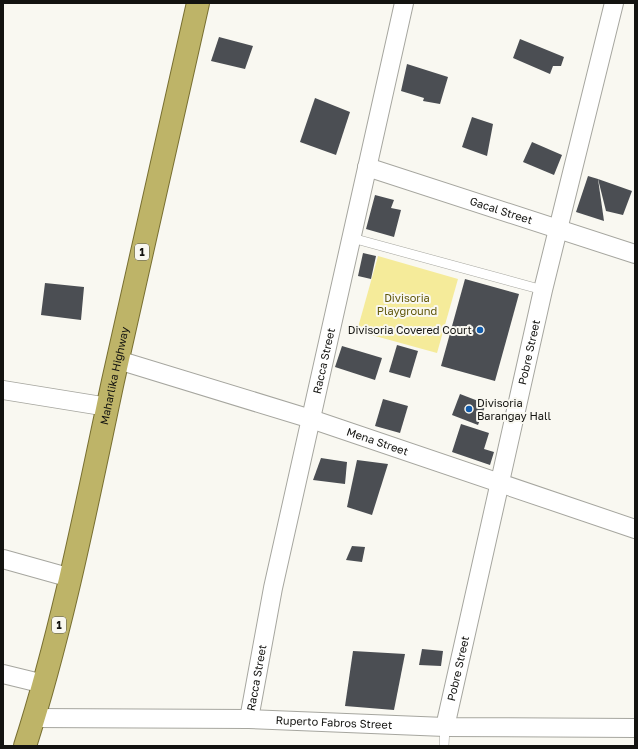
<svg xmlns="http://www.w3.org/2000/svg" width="638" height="749" viewBox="0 0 638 749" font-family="'Golos Text',sans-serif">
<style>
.green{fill:#f5eb9a}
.building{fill:#4b4e53}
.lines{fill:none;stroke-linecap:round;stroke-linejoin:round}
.service-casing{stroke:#a6a69f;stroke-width:10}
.minor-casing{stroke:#a6a69f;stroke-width:20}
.trunk-casing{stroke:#786f31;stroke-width:24}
.service{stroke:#fff;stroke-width:9}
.minor{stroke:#fff;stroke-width:18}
.trunk{stroke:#beb468;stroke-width:22}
.poi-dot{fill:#135dad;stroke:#f9f8f1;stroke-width:1.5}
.labels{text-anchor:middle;stroke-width:4;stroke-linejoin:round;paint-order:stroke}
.shield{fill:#f9f8f1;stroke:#585854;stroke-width:1}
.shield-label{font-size:10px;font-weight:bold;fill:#131310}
.street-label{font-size:11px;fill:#131310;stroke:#f9f8f1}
.park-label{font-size:11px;fill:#61580c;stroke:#f9f8f1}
.poi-label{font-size:11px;fill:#131310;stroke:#f9f8f1;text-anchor:end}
</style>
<rect width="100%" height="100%" fill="#f9f8f1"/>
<polygon class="green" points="378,256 458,279 437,353 357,331"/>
<g class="building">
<polygon points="219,37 253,46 245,69 211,61"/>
<polygon points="520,39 564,57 561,66 553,66 550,74 513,58"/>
<polygon points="407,64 448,77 440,104 423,101 424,98 401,91"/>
<polygon points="315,98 350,112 336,155 300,142"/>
<polygon points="472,117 493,124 487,156 462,147"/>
<polygon points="532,142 562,155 554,175 523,162"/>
<polygon points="588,176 598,179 604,221 576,212"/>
<polygon points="598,179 632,191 623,215 606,211"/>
<polygon points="375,195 394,200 391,208 401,210 394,237 366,229"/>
<polygon points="363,253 376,256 371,279 358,276"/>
<polygon points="465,279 519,294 495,381 441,366"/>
<polygon points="45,283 84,287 81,320 41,315"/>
<polygon points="397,345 418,351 410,378 389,372"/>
<polygon points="342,346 382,358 375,380 335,367"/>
<polygon points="460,394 486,404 478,425 452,415"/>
<polygon points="383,399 408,406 400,433 375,426"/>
<polygon points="461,424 489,433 484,449 494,452 490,465 452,452"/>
<polygon points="321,458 347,462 345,484 313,480"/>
<polygon points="357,460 388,464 372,515 347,507"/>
<polygon points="352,546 365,547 362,562 346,560"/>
<polygon points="422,649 443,651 441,666 419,665"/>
<polygon points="353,651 405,654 394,710 345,706"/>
</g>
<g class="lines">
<g class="service-casing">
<g id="service">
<polyline points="352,238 543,290"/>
<polyline points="444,746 445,727"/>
</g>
</g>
<g class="minor-casing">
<g id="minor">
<path id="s1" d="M367 167 635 254"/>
<path id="s2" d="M118 360 311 419 635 529"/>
<polyline points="3,390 108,407"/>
<polyline points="3,559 71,578"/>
<polyline points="3,674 44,684"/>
<path id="s3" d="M33 718 249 719 445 727 635 728"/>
<path id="s4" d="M249 719 273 588 404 3"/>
<path id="s5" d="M445 727 543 290 614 3"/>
</g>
</g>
<g class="trunk-casing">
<g id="trunk">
<path id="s6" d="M25 746C63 627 87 503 113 381 141 255 169 129 198 3"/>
</g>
</g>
<use href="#service" class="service"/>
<use href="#minor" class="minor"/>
<use href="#trunk" class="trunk"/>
</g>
<g class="poi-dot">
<circle cx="480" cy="330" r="4"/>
<circle cx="469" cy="409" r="4"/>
</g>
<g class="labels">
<g class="shield">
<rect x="135" y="244" width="14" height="16" rx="3"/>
<rect x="52" y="617" width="14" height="16" rx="3"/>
</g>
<g class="shield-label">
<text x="142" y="256">1</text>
<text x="59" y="629">1</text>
</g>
<g class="street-label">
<text dy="4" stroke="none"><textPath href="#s1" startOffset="141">Gacal Street</textPath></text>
<text dy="4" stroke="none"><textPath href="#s5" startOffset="384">Pobre Street</textPath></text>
<text dy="4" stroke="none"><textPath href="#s4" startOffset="366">Racca Street</textPath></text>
<text dy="4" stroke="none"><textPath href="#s6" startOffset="381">Maharlika Highway</textPath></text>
<text dy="4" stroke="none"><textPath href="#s2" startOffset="272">Mena Street</textPath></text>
<text dy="4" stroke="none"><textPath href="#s5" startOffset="60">Pobre Street</textPath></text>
<text dy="4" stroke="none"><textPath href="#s4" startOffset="42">Racca Street</textPath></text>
<text dy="4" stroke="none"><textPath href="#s3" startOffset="301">Ruperto Fabros Street</textPath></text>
</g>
<g class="park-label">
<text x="407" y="302">Divisoria<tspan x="407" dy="13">Playground</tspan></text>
</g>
<g class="poi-label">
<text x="472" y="334">Divisoria Covered Court</text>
<text x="477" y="407" text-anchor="start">Divisoria<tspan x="477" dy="13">Barangay Hall</tspan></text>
</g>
</g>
<rect width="638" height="749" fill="none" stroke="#131310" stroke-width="8"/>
</svg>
